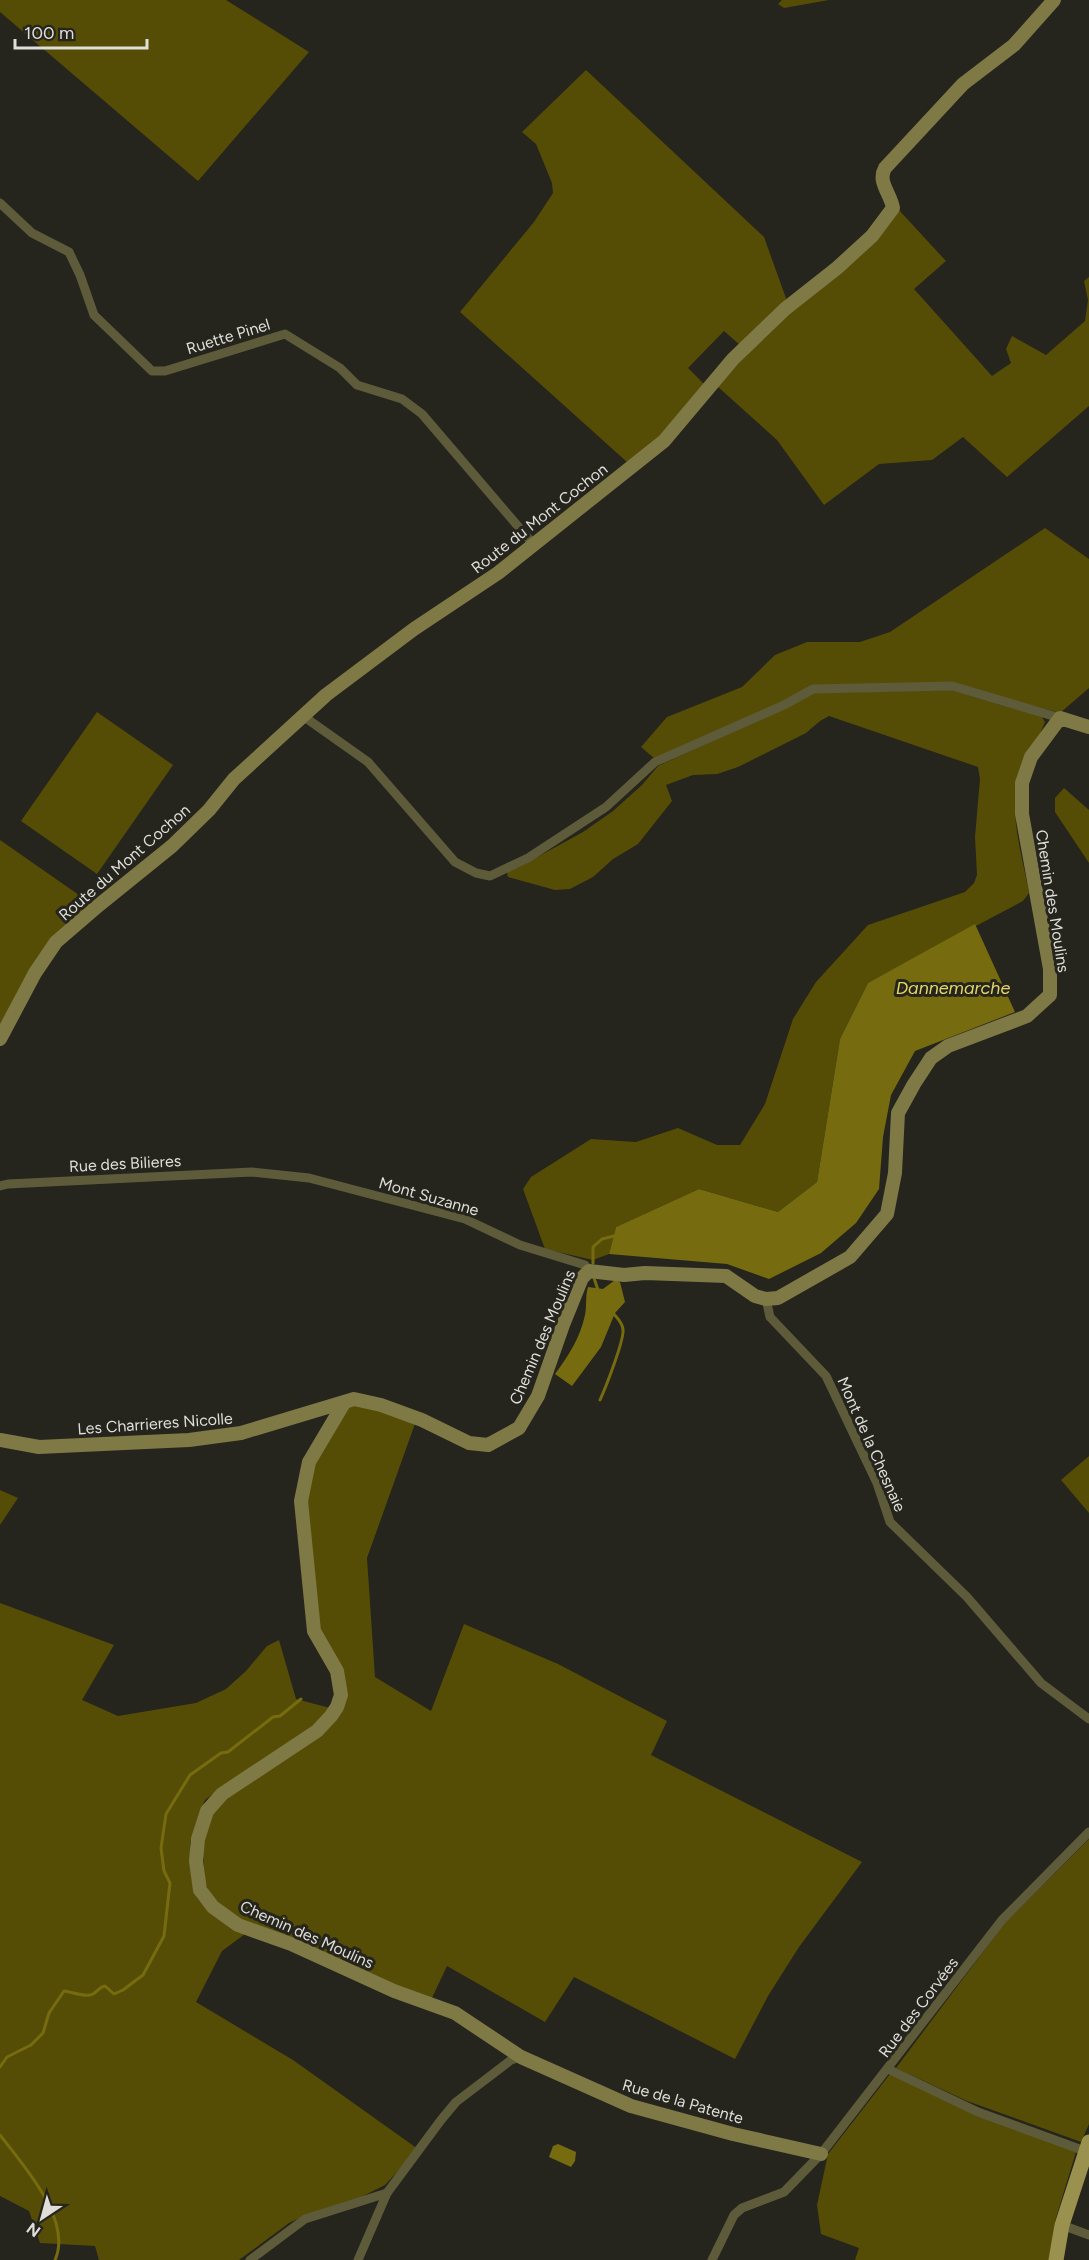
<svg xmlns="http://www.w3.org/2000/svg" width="1089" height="2260" viewBox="0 0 1089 2260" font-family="Figtree,sans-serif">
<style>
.green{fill:#554d05}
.water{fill:#766c0f}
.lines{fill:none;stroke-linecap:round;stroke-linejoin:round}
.stream{stroke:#766c0f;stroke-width:3}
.street{stroke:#5e5b3b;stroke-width:9}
.secondary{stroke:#7f7946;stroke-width:14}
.primary{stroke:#99914d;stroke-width:15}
.labels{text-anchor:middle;stroke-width:6;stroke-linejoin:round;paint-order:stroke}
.street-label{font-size:16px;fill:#dfded9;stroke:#25241d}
.water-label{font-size:18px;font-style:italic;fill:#e5d766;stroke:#25241d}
</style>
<rect width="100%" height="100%" fill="#25241d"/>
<g class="green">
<polygon points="0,0 226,0 309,52 198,181 0,12"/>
<polygon points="782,0 829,0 784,8 778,4"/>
<polygon points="586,70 764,237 787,301 741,346 724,331 688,368 706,386 667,432 627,462 460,312 534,222 553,193 552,183 536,144 522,132"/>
<polygon points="898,209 946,261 914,289 992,376 1011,363 1006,349 1012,336 1046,355 1085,321 1088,300 1084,281 1089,277 1089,406 1007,477 963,437 932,460 879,464 824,505 777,440 717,386 744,353"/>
<polygon points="1045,528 1089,559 1089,688 1060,713 951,684 813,686 763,712 655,759 641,747 667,717 742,687 775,655 807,642 860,642 890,632"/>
<path d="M950 690 1042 717 1045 722C1037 743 1024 760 1018 781 1009 817 1023 858 1029 893L1023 901 868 983 840 1039 817 1182 778 1212 699 1189 616 1227 609 1254 593 1260 545 1249 523 1189 531 1177 591 1139 636 1142 678 1128 717 1145H740L765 1104 793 1019 816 982 868 925 965 892 974 883 977 875 975 837 980 779 978 767 829 716 820 721 806 733 738 767 717 774 693 775 666 785 672 801 638 844 613 859 593 877 570 889 555 890 508 877 507 873 511 869 521 866 583 832 613 811 642 785 658 766 785 708 814 693Z"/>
<polygon points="97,712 173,765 97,874 21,821"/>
<polygon points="1064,788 1089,810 1089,863 1055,812 1055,798"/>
<polygon points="0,840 89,902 90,906 0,1029"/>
<polygon points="355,1403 416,1421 367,1558 375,1677 431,1711 464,1624 558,1664 667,1721 651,1755 862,1862 799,1947 768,1996 735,2059 574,1977 545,2022 447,1966 431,2000 237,1919 213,1900 205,1883 202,1839 212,1814 223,1799 343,1703 320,1634 307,1500 315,1461 347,1406"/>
<polygon points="1089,1456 1089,1513 1061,1480"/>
<polygon points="0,1490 18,1498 0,1525"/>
<polygon points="0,1603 114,1645 82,1700 118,1716 196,1703 226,1689 246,1671 267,1646 279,1640 296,1699 330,1708 315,1726 223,1786 205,1800 199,1814 190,1843 192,1873 197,1898 209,1911 245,1934 222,1951 196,2002 293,2060 418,2149 385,2185 361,2197 306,2215 289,2223 239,2260 99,2260 95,2246 40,2243 29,2211 0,2196"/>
<polygon points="1089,1839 1089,2124 1081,2142 967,2101 896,2068 1004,1924"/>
<polygon points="890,2074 1076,2152 1055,2221 1050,2260 855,2260 859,2248 821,2234 817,2205 828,2154"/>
</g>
<g class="water">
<polygon points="975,924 1015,1012 915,1051 891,1095 883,1137 879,1189 856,1223 821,1253 769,1279 727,1264 609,1254 616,1227 699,1189 778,1212 817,1182 840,1039 868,983"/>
<path d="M615 1280 620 1282 625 1302 615 1313 601 1347 572 1386 555 1374C569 1355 580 1338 585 1315 587 1306 585 1297 588 1287L603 1289Z"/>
<polygon points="558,2144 576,2152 575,2161 571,2167 549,2157 553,2146"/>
</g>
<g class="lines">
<g class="stream">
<polyline points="593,1263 593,1247 602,1239 614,1236"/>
<polyline points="594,1278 598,1290"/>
<path d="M600 1400C605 1389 624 1341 623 1330 623 1323 617 1318 613 1313"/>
<path d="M0 2067 7 2057 31 2045 43 2033 49 2013 64 1991C72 1992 86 1998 93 1994 98 1991 99 1987 105 1986L114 1994 123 1990 143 1975 164 1936 170 1883 164 1871 161 1848 166 1814 190 1775 221 1753 228 1752 273 1717 280 1716 301 1699"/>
<path d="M0 2135C23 2165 73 2220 55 2260"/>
</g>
<g class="street">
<polyline points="0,203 32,233 69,252 80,275 94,315 152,371 165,371 285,334 340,368 357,385 402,399 422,414 534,545"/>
<polyline points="303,716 368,762 455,862 476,873 490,876 528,858 606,807 655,762 784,705 813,689 952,686 1060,718"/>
<polyline points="0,1186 8,1184 252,1172 309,1178 465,1219 520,1245 585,1265 589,1271"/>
<polyline points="766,1299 770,1317 826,1376 877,1483 890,1522 967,1597 1041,1683 1089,1719"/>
<polyline points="888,2069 978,2112 1085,2151"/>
<polyline points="1062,2225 1089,2235"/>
<polyline points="250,2260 305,2219 387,2193"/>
<polyline points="358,2260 387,2193 441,2120 456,2102 511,2060 521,2057"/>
<polyline points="712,2260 734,2215 742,2208 784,2192 821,2154 1002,1920 1089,1832"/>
</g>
<g class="secondary">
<path d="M0 1039 35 973 56 942 99 905 172 846 209 810 234 779 326 695 414 629 498 573 664 441 733 359 785 309 837 268 872 236 893 208C891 194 877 182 885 168L963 84 1014 45 1054 0"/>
<polyline points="344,1403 309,1462 301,1501 314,1631 337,1671 341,1695 337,1707 331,1716 317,1731 222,1794 207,1811 198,1839 196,1861 200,1890 213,1907 238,1925 291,1944 394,1991 455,2013 521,2057 631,2106 733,2134 821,2154"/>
<polyline points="0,1440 39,1447 189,1440 241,1433 354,1399 381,1405 422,1420 469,1443 488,1445 519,1428 538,1396 563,1325 582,1278 589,1271 624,1275 645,1273 726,1276 755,1296 766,1299 778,1298 850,1257 887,1214 895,1173 898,1113 914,1084 931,1058 948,1046 1027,1016 1050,995 1050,969 1022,814 1022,783 1031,757 1060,718 1089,727"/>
</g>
<polyline class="primary" points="1056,2260 1062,2225 1089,2142"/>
</g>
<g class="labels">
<g class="street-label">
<text transform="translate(228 336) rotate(-17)" y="6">Ruette Pinel</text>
<text transform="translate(539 518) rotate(-38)" y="6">Route du Mont Cochon</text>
<text transform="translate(124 862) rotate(-41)" y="6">Route du Mont Cochon</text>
<text transform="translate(1053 901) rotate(81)" y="6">Chemin des Moulins</text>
<text transform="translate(125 1163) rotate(-3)" y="6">Rue des Bilieres</text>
<text transform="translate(429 1196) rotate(16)" y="6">Mont Suzanne</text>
<text transform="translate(542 1337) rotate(-67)" y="6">Chemin des Moulins</text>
<text transform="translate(155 1423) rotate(-4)" y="6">Les Charrieres Nicolle</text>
<text transform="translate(872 1444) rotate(66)" y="6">Mont de la Chesnaie</text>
<text transform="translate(307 1934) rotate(24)" y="6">Chemin des Moulins</text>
<text transform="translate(918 2007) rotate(-53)" y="6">Rue des Corvées</text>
<text transform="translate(683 2101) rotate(16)" y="6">Rue de la Patente</text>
</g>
<g class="water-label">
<text x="953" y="994">Dannemarche</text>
</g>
</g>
<g transform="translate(42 2218) rotate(216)" stroke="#25241d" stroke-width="4.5" paint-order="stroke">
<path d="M0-4.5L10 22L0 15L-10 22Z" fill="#dfded9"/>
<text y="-9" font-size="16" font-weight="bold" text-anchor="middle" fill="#dfded9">N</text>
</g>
<path d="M15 39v9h132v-9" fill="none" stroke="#dfded9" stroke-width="3"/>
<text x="24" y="39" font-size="18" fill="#dfded9" stroke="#25241d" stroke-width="4.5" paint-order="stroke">100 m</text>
</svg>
